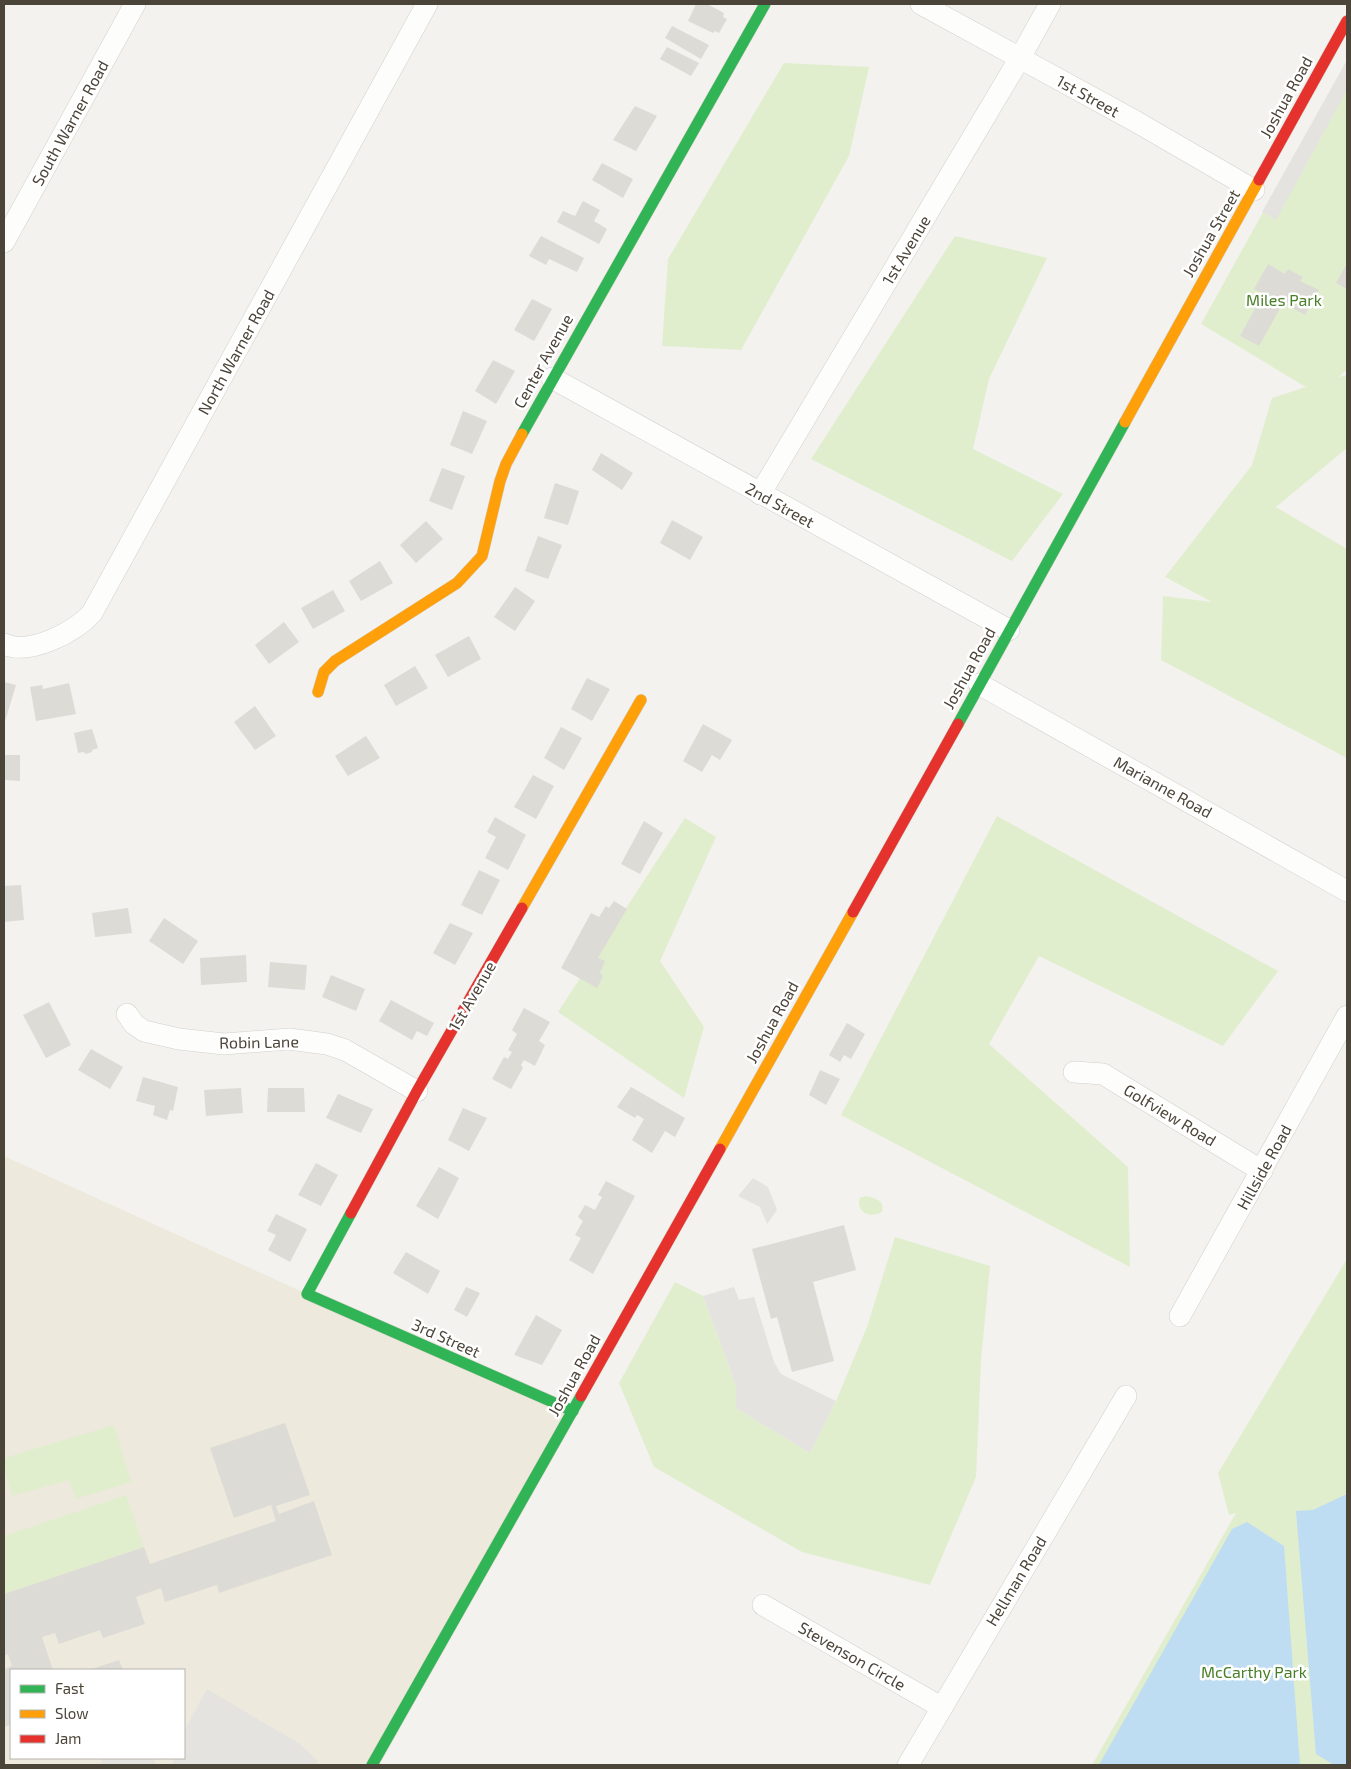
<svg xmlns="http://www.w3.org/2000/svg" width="1351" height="1769" viewBox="0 0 1351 1769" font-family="'Exo 2',sans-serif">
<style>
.education{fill:#eee9dd;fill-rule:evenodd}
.green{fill:#e0eece}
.parking{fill:#e5e3df}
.water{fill:#bedcf2}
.building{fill:#dddbd6}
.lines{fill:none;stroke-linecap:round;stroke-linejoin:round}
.street-casing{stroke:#d1d0cb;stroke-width:22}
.fast-casing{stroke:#d2cfc5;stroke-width:12}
.slow-casing{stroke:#d2cfc5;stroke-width:12}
.jam-casing{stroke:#d2cfc5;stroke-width:12}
.street{stroke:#fdfdfc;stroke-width:21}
.fast{stroke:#30b455;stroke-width:11}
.slow{stroke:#ff9f0a;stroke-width:11}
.jam{stroke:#e5322d;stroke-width:11}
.labels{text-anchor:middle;stroke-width:5;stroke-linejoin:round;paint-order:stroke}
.street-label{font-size:16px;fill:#4b4438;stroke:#fff}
.park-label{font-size:16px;fill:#487f29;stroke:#fff}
</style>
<rect width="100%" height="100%" fill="#f3f2ee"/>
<path class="education" d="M4 1156 307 1294 573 1411 372 1765H4ZM11 1670H184V1758H11Z"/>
<g class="green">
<polygon points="1347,61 1347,369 1339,377 1347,375 1347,448 1276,507 1347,549 1347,758 1161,660 1163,596 1212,602 1165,577 1252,465 1272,398 1306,387 1201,324"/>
<polygon points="784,63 869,67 849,156 741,350 662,346 668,259"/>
<polygon points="955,236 1047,258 989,379 973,449 1063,494 1012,561 811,459"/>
<polygon points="997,816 1278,971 1223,1046 1039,956 989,1044 1128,1167 1130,1267 841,1115"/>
<polygon points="685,818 716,837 660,961 704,1027 684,1098 558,1012"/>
<path d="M866 1196C875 1198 885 1200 882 1212 871 1219 855 1212 860 1198Z"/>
<polygon points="895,1237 990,1266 981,1361 976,1477 930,1585 802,1552 654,1467 619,1383 675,1282 703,1296 736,1386 736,1408 810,1453 836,1401 867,1327"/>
<polygon points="1347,1259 1347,1765 1092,1765 1236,1513 1229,1515 1218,1473"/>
<polygon points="114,1425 131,1482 76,1499 69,1480 12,1496 4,1468 4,1458"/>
<polygon points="126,1495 144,1547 4,1594 4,1536"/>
</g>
<g class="parking">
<polygon points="1347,60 1347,90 1276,220 1262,212"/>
<polygon points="753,1178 768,1187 777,1210 767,1224 760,1207 738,1196"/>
<polygon points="734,1287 739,1300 754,1297 774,1362 781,1374 836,1401 810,1453 736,1408 736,1386 703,1296"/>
<polygon points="207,1689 300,1744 318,1761 316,1765 172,1765 174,1758 184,1758 184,1731"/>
<polygon points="101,1758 154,1758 156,1765 102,1765"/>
</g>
<g class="water">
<polygon points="1347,1494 1347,1765 1334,1765 1316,1754 1296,1511 1313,1510"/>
<polygon points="1247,1522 1284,1546 1300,1765 1099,1765 1232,1529"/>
</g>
<g class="building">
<polygon points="696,4 707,4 724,13 723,17 727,19 719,33 715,31 713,33 688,21"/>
<polygon points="672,26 709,45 701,59 665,38"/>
<polygon points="667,47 699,63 691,76 660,59"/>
<polygon points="635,106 657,116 636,151 613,140"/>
<polygon points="602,163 633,179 623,198 592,180"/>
<polygon points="583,201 600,210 594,221 607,229 599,244 557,222 563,211 575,216"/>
<polygon points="541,236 584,258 577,272 549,259 546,265 529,256"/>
<polygon points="1347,263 1347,289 1336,283"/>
<polygon points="1268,264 1285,274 1288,269 1303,277 1300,281 1319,290 1305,315 1283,303 1259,346 1240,336 1263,294 1254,289"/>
<polygon points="532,299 552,309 534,341 514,330"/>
<polygon points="493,360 515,371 496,404 475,391"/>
<polygon points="463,411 487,421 472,454 450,445"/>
<polygon points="601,453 633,473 622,490 592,470"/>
<polygon points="442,468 465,476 452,510 429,501"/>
<polygon points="555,483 579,491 568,525 544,518"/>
<polygon points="672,520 703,537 690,560 660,543"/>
<polygon points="426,521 443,539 416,563 400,545"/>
<polygon points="538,536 562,545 548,579 525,571"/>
<polygon points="380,561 393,583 361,601 349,581"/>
<polygon points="515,587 535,601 515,631 494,617"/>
<polygon points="333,590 345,611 313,629 301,608"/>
<polygon points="284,622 299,642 269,664 255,645"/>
<polygon points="469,636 481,659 448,677 435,655"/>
<polygon points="415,666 428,688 396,706 384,685"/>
<polygon points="587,678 610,689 592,721 571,709"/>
<polygon points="4,682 16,685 4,725"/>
<polygon points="69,683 76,714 36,721 30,687 42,685 43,689"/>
<polygon points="255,706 276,736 255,750 234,722"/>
<polygon points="703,724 732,740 720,760 712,755 702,772 683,761"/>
<polygon points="561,727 582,738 564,770 544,758"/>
<polygon points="92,729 98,748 92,750 92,752 85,754 84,752 78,753 74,733"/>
<polygon points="366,736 380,758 348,776 335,756"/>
<polygon points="4,755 20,755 20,781 4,780"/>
<polygon points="533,775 554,786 536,819 514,807"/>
<polygon points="495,817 526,835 508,870 485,858 496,837 487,832"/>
<polygon points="644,821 663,833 640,874 621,864"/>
<polygon points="479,870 500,880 482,915 461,905"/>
<polygon points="21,885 24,920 4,922 4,886"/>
<polygon points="614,901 627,909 598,958 605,961 600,973 603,976 597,988 561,968 591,913 599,917 606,906 609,908"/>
<polygon points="128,908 132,933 95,937 92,913"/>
<polygon points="164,918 198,941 183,964 149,941"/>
<polygon points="450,923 473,933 455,965 433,953"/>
<polygon points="246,955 247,982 201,985 200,958"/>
<polygon points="270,962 307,965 305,990 268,987"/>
<polygon points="331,975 365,989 356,1011 322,997"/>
<polygon points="391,1000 434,1023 427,1036 417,1031 412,1040 379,1021"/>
<polygon points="49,1002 71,1045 46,1058 23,1015"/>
<polygon points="524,1008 550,1022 539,1041 545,1045 535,1066 524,1060 521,1065 523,1068 511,1089 492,1079 504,1057 508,1059 512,1052 508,1050 517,1034 512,1030"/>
<polygon points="847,1023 865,1034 851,1059 844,1055 840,1062 829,1055"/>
<polygon points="91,1049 123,1067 110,1089 78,1070"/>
<polygon points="820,1070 840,1079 826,1105 809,1095"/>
<polygon points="143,1077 178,1087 173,1111 170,1110 167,1120 153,1115 155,1106 136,1101"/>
<polygon points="631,1087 685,1118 675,1137 665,1131 652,1153 632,1140 644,1119 637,1115 635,1118 617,1107"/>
<polygon points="241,1088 243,1113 206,1116 204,1090"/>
<polygon points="268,1088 304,1088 305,1112 267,1112"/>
<polygon points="338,1094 373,1109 361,1133 326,1118"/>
<polygon points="463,1108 487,1118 469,1151 448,1140"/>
<polygon points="316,1163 338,1175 321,1206 298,1195"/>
<polygon points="439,1167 459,1178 438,1219 416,1206"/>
<polygon points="606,1181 635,1196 593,1274 569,1260 581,1238 575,1235 583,1221 578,1217 585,1205 595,1210 602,1197 598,1195"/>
<polygon points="276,1214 307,1229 290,1262 268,1250 276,1235 267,1231"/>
<polygon points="844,1225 856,1270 813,1282 834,1361 792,1372 777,1317 771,1319 752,1249"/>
<polygon points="406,1252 440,1271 428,1294 393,1273"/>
<polygon points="466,1287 480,1293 467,1317 454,1310"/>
<polygon points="536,1315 562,1330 542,1365 514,1355"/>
<polygon points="285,1423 310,1495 276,1506 279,1514 314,1501 332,1555 219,1593 217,1585 165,1602 161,1588 136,1597 145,1624 103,1638 100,1630 59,1644 55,1633 42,1637 53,1670 11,1670 11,1725 4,1727 4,1669 12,1666 8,1654 4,1656 4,1594 144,1547 150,1564 276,1521 271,1505 234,1518 210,1448"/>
<polygon points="119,1660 123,1670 89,1670"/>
</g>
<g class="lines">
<g class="street-casing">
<g id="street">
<polyline points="921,4 1135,121 1254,190"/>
<polyline points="4,242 135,4"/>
<polyline points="552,378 1009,630"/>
<polyline points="760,494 1020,58 1050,4"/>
<path d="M4 644C29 656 75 632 92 613L427 4"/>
<polyline points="979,684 1347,891"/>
<polyline points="127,1014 134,1024 144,1031 179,1039 224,1044 289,1039 327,1044 345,1050 417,1091"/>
<polyline points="1074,1072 1103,1074 1262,1171"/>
<polyline points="1180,1316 1347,1016"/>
<polyline points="763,1605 941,1707"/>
<polyline points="908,1765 1126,1396"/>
</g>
</g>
<g class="fast-casing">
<g id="fast">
<polyline points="522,434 765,4"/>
<polyline points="958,724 1125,422"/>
<polyline points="351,1213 307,1294 573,1411"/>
<polyline points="372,1765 581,1396"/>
</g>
</g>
<g class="slow-casing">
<g id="slow">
<polyline points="1125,422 1259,180"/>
<polyline points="318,692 324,672 335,661 457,583 482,556 500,481 506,464 522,434"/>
<polyline points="522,908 641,700"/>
<polyline points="720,1149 853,912"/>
</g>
</g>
<g class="jam-casing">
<g id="jam">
<polyline points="1259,180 1347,21"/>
<polyline points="853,912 958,724"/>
<polyline points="351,1213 417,1091 522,908"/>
<polyline points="581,1396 720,1149"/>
</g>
</g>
<use href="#street" class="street"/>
<use href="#fast" class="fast"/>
<use href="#slow" class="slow"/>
<use href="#jam" class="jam"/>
</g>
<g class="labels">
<g class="street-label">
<text transform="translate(1088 96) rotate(29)" y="6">1st Street</text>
<text transform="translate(1286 97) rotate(-61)" y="6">Joshua Road</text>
<text transform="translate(70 123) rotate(-61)" y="6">South Warner Road</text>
<text transform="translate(1211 233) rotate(-60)" y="6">Joshua Street</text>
<text transform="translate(906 250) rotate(-59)" y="6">1st Avenue</text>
<text transform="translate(236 352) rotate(-61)" y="6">North Warner Road</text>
<text transform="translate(543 361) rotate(-61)" y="6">Center Avenue</text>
<text transform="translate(780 505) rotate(29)" y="6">2nd Street</text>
<text transform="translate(969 668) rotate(-61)" y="6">Joshua Road</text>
<text transform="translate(1163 787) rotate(29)" y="6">Marianne Road</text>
<text transform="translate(472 996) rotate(-60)" y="6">1st Avenue</text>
<text transform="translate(772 1022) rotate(-61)" y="6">Joshua Road</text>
<text transform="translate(259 1042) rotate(-1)" y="6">Robin Lane</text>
<text transform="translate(1170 1115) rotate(31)" y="6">Golfview Road</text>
<text transform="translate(1264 1167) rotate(-61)" y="6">Hillside Road</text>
<text transform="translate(446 1338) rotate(24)" y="6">3rd Street</text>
<text transform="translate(574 1375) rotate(-61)" y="6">Joshua Road</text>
<text transform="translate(1016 1581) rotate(-59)" y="6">Hellman Road</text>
<text transform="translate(852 1656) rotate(30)" y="6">Stevenson Circle</text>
</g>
<g class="park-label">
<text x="1284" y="306">Miles Park</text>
<text x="1254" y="1678">McCarthy Park</text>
</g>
</g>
<rect width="1351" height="1769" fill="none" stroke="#4b4438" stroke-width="10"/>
<rect x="10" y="1669" width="175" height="90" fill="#ffffff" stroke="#b7b4af"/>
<rect x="20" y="1685" width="25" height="8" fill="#30b455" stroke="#b7b4af"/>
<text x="55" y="1694" font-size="15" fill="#4b4438">Fast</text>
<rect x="20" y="1710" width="25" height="8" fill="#ff9f0a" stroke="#b7b4af"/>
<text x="55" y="1719" font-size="15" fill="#4b4438">Slow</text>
<rect x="20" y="1735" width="25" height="8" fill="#e5322d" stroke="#b7b4af"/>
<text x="55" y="1744" font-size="15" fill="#4b4438">Jam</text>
</svg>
